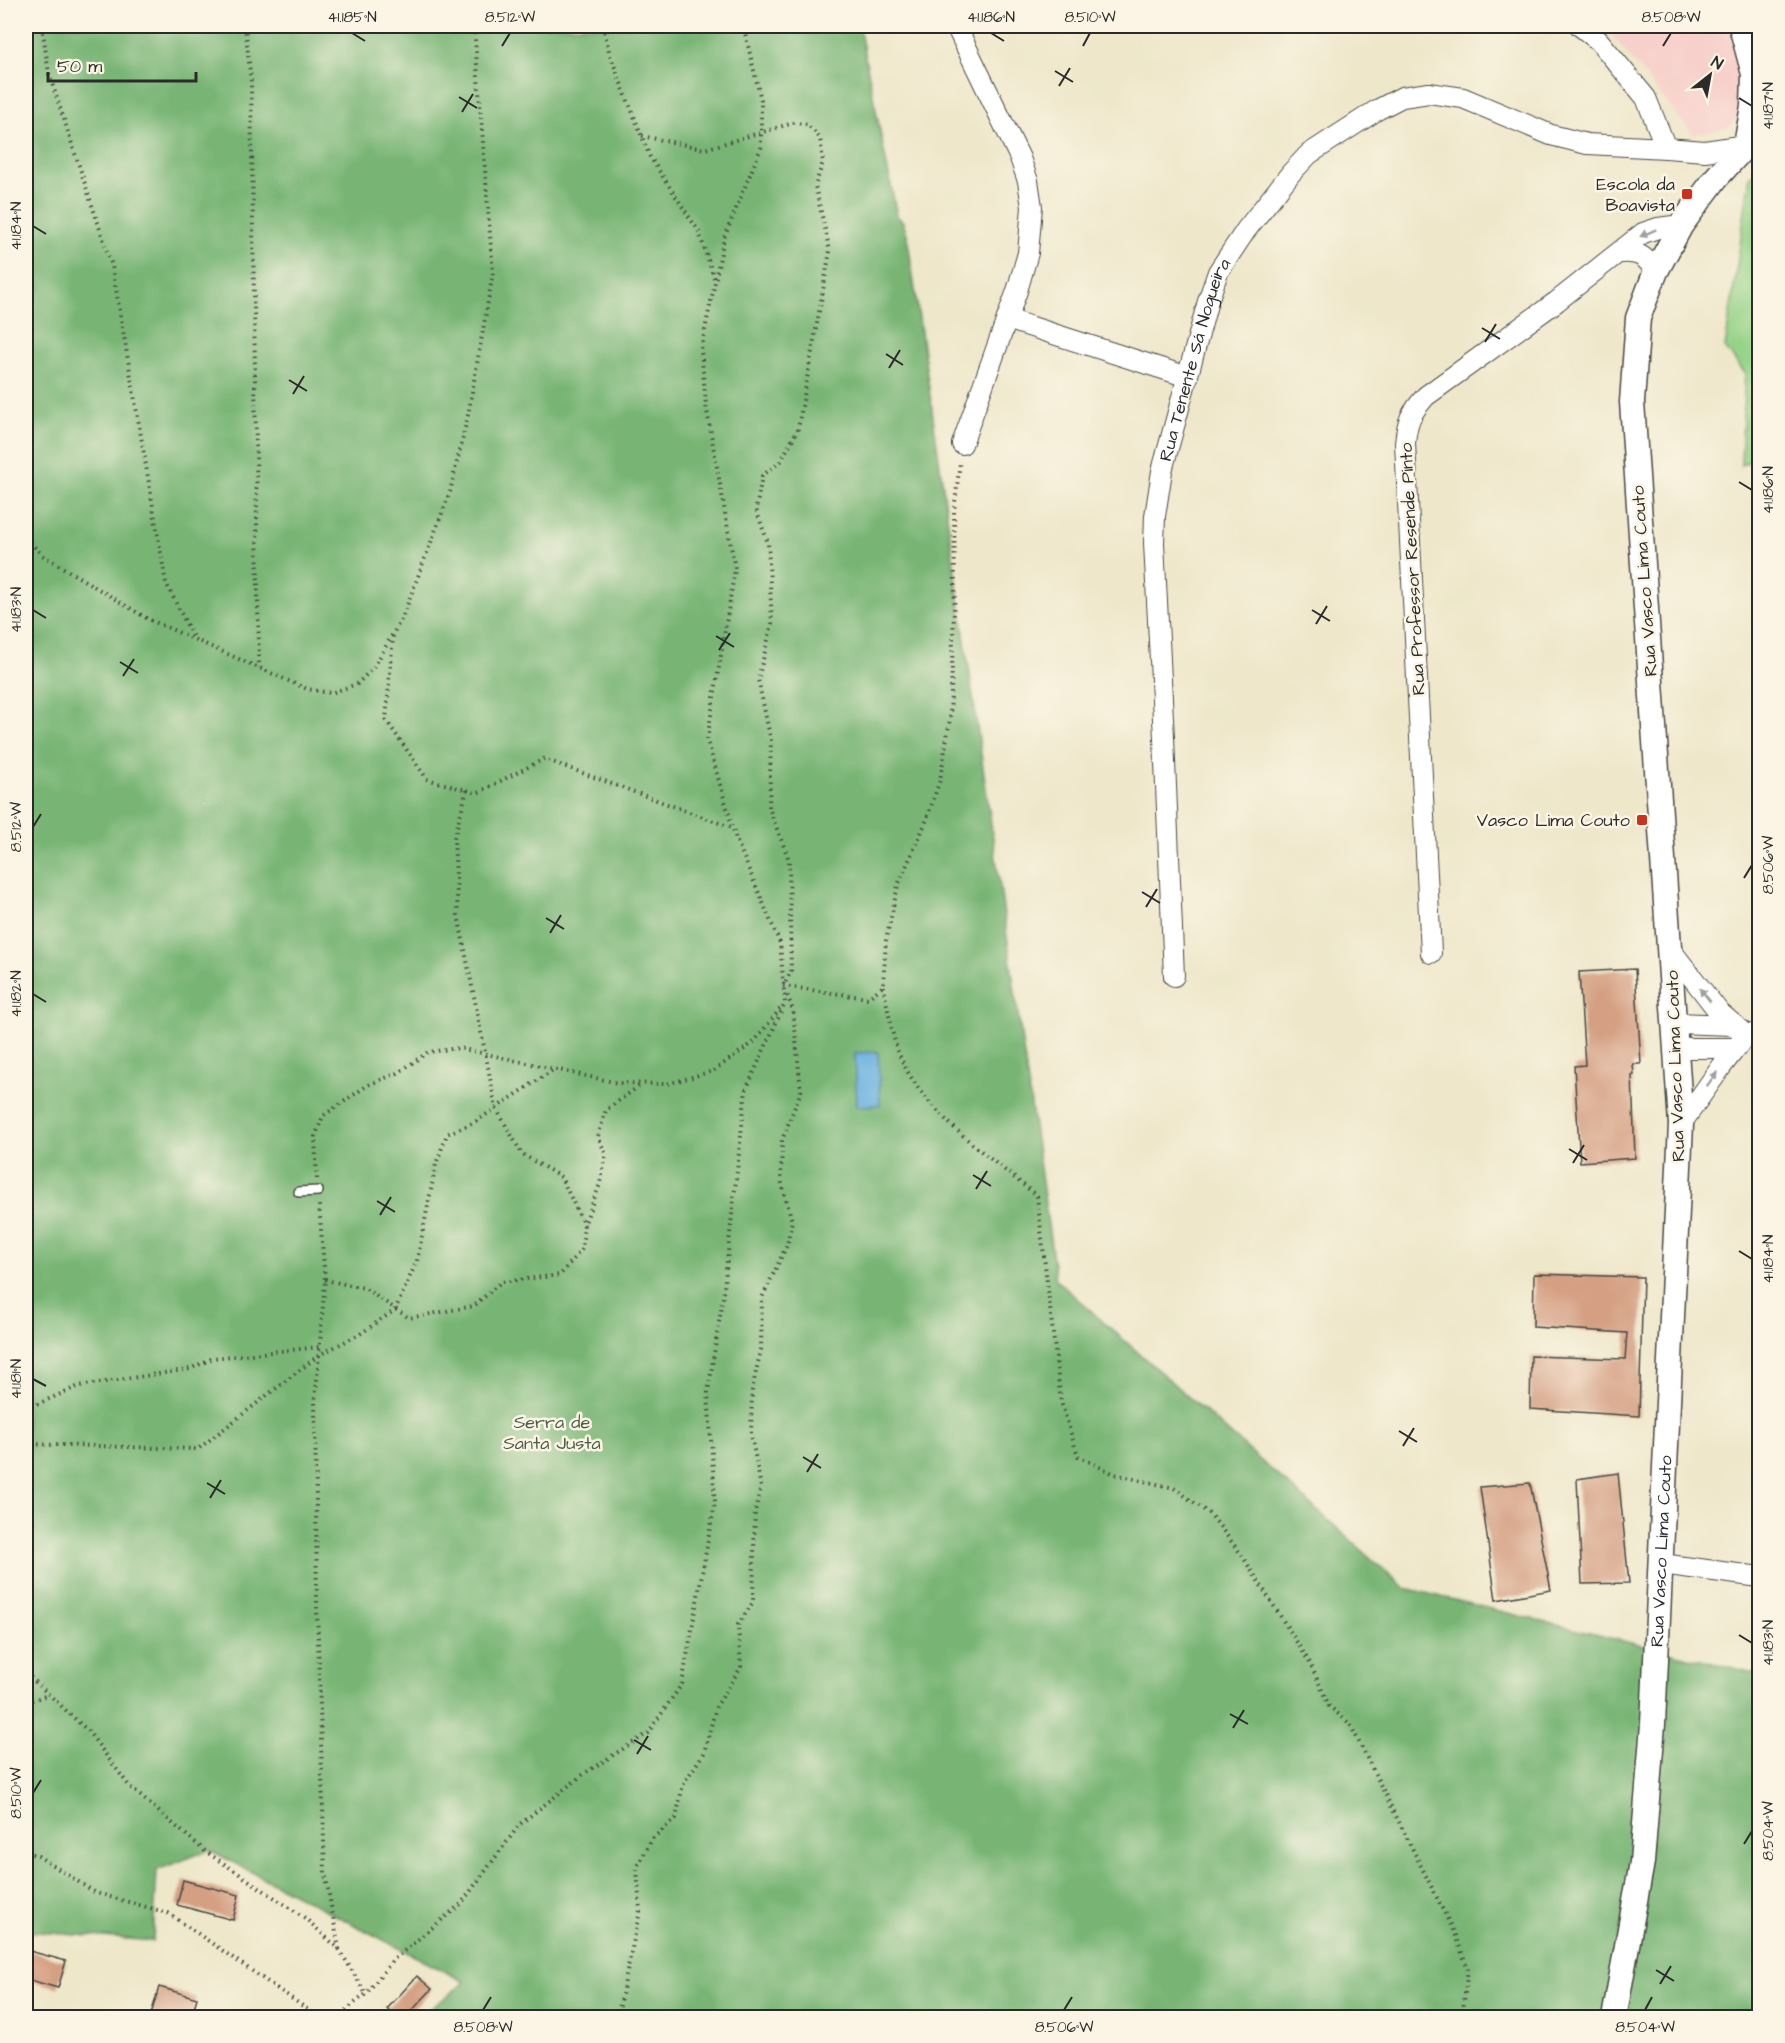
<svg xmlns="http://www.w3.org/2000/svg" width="1785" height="2043" viewBox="0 0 1785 2043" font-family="'Architects Daughter',sans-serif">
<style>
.built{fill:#f7d0cb}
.green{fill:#95d389;stroke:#607f5a;stroke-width:1.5}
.forest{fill:#78b575;stroke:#527050;stroke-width:1.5}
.water{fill:#68b1e0;stroke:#4a6e86;stroke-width:1.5}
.building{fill:#d49f82}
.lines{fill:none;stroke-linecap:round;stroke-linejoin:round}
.service-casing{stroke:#484743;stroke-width:12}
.minor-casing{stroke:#484743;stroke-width:22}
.tertiary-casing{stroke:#484743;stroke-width:27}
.path{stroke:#484743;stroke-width:4;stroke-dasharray:1.5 4.5;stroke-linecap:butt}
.service{stroke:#fff;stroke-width:9}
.minor{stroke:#fff;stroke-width:20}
.tertiary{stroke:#fff;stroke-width:24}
.oneway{fill:#a0a0a0}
.ticks{fill:none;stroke:#2b2b2b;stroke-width:2}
.poi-dot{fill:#c8321e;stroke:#fcf5e5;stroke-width:2}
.labels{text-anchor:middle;stroke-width:5;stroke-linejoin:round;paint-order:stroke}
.poi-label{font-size:18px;fill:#2b2b2b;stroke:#fcf5e5;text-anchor:end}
.street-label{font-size:18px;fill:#2b2b2b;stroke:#fcf5e5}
.park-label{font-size:18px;fill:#4b5d47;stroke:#fcf5e5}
.neatline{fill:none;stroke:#2b2b2b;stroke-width:2}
.ticks-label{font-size:15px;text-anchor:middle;fill:#2b2b2b}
</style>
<rect width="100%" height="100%" fill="#fcf5e5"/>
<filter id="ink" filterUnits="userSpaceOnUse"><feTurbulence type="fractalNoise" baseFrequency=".0167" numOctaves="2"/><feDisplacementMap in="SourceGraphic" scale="12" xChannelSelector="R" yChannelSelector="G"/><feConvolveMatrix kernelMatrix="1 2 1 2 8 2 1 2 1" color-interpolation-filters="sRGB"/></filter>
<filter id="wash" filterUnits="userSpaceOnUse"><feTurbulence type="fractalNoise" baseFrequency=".008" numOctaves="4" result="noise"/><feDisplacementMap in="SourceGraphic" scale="24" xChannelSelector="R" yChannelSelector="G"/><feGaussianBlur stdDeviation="1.35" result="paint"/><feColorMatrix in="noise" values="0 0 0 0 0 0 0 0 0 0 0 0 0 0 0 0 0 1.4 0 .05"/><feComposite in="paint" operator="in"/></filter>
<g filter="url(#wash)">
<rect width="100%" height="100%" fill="#eee7ca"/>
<polygon class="built" points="1600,26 1731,26 1742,70 1743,94 1738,117 1728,127 1695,135 1692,133 1609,32"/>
<polygon class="green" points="1759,169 1759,458 1741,465 1745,373 1725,348 1750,176"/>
<polygon class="forest" points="26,26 859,26 897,216 903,222 907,234 1056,1280 1405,1588 1759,1674 1759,2017 420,2017 465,1982 209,1850 157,1870 153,1941 26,1931"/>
<polygon class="water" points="878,1052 880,1105 857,1106 855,1053"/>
<g id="blocks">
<g class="building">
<polygon points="1635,969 1641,1064 1633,1064 1634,1075 1632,1075 1635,1158 1580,1162 1574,1066 1585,1065 1579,972"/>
<polygon points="1534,1274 1643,1277 1639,1416 1530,1409 1531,1356 1625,1359 1627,1333 1533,1327"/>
<polygon points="1618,1473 1629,1583 1582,1584 1577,1479"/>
<polygon points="1530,1483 1551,1590 1496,1600 1480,1487"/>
<polygon points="183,1880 239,1895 233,1920 177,1905"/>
<polygon points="26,1950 66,1961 58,1988 26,1979"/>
<polygon points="417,1976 432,1989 405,2018 396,2018 387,2009"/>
<polygon points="159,1987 197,1998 191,2018 150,2018"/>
</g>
</g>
</g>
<g filter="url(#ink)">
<use href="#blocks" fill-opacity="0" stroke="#484743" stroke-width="1.5"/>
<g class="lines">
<g class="service-casing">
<polyline id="service" points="299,1192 318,1191"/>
</g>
<g class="minor-casing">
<g id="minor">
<polyline points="956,26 1020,158 1028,181 1032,207 1028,253 1017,291 962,444"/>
<polyline points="1580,26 1599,41 1646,98 1666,148 1705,151 1746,145 1760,150"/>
<path d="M1620 253C1639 252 1644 255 1656 271"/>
<polyline points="1007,319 1188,377"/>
<polyline points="1670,949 1719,1012 1746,1035"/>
<path d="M1431 953 1405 443C1407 420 1411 413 1426 396L1556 302 1643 233 1658 228 1681 225"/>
<path id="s1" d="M1174 976 1164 738 1154 543 1155 516 1162 471 1208 301 1218 272 1246 230 1291 173 1309 154 1377 110 1402 97 1429 93 1463 98 1551 135 1587 144 1666 148"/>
<polyline points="1674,1023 1734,1025"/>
<polyline points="1675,1048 1736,1048"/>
<polyline points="1681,1124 1722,1066 1746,1035 1760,1033"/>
<polyline points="1661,1564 1760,1577"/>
</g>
</g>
<g class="tertiary-casing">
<g id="tertiary">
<path id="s2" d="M1614 2018 1642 1862 1653 1724 1681 1124 1632 402 1638 318 1656 271 1681 225 1716 178 1746 145 1753 106 1754 74 1741 26"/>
</g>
</g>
<g class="path">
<polyline points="42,26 49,74 112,266 166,583 194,639"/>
<polyline points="245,26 251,81 259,668"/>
<polyline points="603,26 610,55 650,157 699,232 714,278"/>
<polyline points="642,136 705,149 793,123 807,124 820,138 823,162 815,186 830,251 798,429 781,461 762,476 756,509 768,543 772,624 758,679 771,741 769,808 789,860 791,971 784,985"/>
<polyline points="26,538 42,555 148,619 307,689 331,693 357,684 374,667 403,616 450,492 468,415 493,273 474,26"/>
<polyline points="393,636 386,720 427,779 477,793 544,759 733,828"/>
<polyline points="467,790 454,838 458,915 496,1108 522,1154 561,1177 584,1225"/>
<polyline points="783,986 868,998 883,986 886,941 898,885 925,824 940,780 950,719 955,585 954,511 960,462"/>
<path d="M883 986C888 1008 891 1033 899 1054 923 1113 989 1156 1037 1196L1061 1402 1078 1456 1114 1474 1174 1488 1211 1515 1241 1554 1310 1663 1329 1706 1350 1724 1452 1928 1468 1968 1462 2018"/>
<polyline points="317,1179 315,1137 323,1116 368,1085 398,1073 428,1052 459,1048 618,1083 667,1084 713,1071 753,1043 780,1009"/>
<polyline points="325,1280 364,1288 409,1318 474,1306 501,1282 560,1275 582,1249 584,1225 600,1184 606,1155 598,1136 606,1110 642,1084"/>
<polyline points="26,1409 79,1386 190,1369 213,1358 319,1347"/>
<polyline points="26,1444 198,1449 319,1355 325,1280 319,1204"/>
<polyline points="26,1673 88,1731 130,1787 205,1851 305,1918 339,1949 366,1994"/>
<polyline points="26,1702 48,1695"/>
<polyline points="26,1852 38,1856 96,1893 168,1913 320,2018"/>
<polyline points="339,1949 325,1873 317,1608 315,1401 319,1355 360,1334 395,1310 417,1261 436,1164 447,1134 475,1122 553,1070"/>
<polyline points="336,2018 366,1994 393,1960 461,1904 520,1824 585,1773 648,1733 682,1684 715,1502 708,1392 723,1297 746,1090 785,1003 780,943 736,839 707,740 735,569 706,405 701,349 724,238 761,148 761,100 745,33 746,26"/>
<polyline points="617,2018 640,1911 637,1867 652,1839 676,1818 683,1784 704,1753 716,1707 741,1667 738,1625 753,1602 755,1511 761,1487 751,1434 752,1390 761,1349 762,1298 787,1245 792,1221 781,1180 782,1140 801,1091 793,1010 786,992"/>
</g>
<use href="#service" class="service"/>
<use href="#minor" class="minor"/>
<use href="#tertiary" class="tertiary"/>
</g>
<defs><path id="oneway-solid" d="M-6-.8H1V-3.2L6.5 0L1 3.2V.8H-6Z" transform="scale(1.5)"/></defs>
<g class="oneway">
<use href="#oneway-solid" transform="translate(1648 233) rotate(156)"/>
<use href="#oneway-solid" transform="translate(1705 995) rotate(-129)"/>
<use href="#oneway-solid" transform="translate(1712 1079) rotate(-54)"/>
</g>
</g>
<path class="ticks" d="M352 33 365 41M991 33 1004 41M502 46 510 33M1083 46 1090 33M1663 46 1671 33M1055 71 1073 82M1059 86 1070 68M459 97 477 108M1739 98 1752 106M462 112 473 94M33 226 46 234M1482 328 1500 339M1485 342 1496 324M886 354 903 365M889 368 900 350M289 380 307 391M293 394 304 376M1739 482 1752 490M33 610 46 618M1312 610 1330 621M1316 624 1327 606M716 636 734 647M719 650 730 633M120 662 138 673M123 676 134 659M33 827 41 814M1744 878 1752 865M1142 892 1160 903M1146 907 1157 889M546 918 564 929M550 933 561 915M33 994 46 1002M1569 1149 1587 1160M1573 1163 1584 1145M973 1175 991 1186M976 1189 987 1171M377 1201 395 1212M380 1215 391 1197M1739 1251 1752 1259M33 1379 46 1386M1399 1431 1417 1442M1403 1446 1414 1428M803 1457 821 1468M807 1472 818 1454M207 1483 225 1494M210 1498 221 1480M1739 1635 1752 1643M1230 1714 1248 1724M1233 1728 1244 1710M634 1740 651 1750M637 1754 648 1736M33 1793 41 1780M1744 1844 1752 1831M1656 1970 1674 1981M1660 1984 1671 1966M483 2010 491 1997M1064 2010 1072 1997M1645 2010 1652 1997"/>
<g class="poi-dot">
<rect x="1681" y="188" width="12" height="12" rx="3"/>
<rect x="1636" y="814" width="12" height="12" rx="3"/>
</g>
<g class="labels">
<g class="poi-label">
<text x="1675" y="190">Escola da<tspan x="1675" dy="21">Boavista</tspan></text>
<text x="1630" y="826">Vasco Lima Couto</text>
</g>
<g class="street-label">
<text dy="6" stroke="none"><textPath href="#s1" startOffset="622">Rua Tenente Sá Nogueira</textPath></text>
<text transform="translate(1412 569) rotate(-93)" y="6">Rua Professor Resende Pinto</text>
<text transform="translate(1644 581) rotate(-94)" y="6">Rua Vasco Lima Couto</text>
<text transform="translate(1675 1066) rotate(-92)" y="6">Rua Vasco Lima Couto</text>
<text dy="6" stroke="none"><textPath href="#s2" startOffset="470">Rua Vasco Lima Couto</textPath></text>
</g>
<g class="park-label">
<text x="552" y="1428">Serra de<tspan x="552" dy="21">Santa Justa</tspan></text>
</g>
</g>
<rect width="1785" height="2043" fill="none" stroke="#fcf5e5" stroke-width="66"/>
<g transform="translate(1710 75) rotate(31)" stroke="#fcf5e5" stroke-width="4.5" paint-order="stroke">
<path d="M0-4.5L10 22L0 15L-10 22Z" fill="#2b2b2b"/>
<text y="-9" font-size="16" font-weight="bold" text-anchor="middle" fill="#2b2b2b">N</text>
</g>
<path d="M48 72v9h148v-9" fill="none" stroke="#2b2b2b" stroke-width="3"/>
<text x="57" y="72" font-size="18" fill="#2b2b2b" stroke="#fcf5e5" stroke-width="4.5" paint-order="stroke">50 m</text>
<rect x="33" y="33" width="1719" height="1977" class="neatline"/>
<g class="ticks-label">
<text x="352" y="22">41.185°N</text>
<text x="510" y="22">8.512°W</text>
<text x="991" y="22">41.186°N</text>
<text x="1090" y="22">8.510°W</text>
<text x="1671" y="22">8.508°W</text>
<text transform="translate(1768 106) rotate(-90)" y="5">41.187°N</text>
<text transform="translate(16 226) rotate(-90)" y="5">41.184°N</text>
<text transform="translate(1768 490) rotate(-90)" y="5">41.186°N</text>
<text transform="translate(16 610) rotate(-90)" y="5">41.183°N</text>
<text transform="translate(16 827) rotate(-90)" y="5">8.512°W</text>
<text transform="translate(1768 865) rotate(-90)" y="5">8.506°W</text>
<text transform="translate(16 994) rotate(-90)" y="5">41.182°N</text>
<text transform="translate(1768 1259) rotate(-90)" y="5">41.184°N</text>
<text transform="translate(16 1379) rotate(-90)" y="5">41.181°N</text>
<text transform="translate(1768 1643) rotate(-90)" y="5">41.183°N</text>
<text transform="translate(16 1793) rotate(-90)" y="5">8.510°W</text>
<text transform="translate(1768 1831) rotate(-90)" y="5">8.504°W</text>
<text x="483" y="2032">8.508°W</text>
<text x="1064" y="2032">8.506°W</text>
<text x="1645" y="2032">8.504°W</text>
</g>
</svg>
